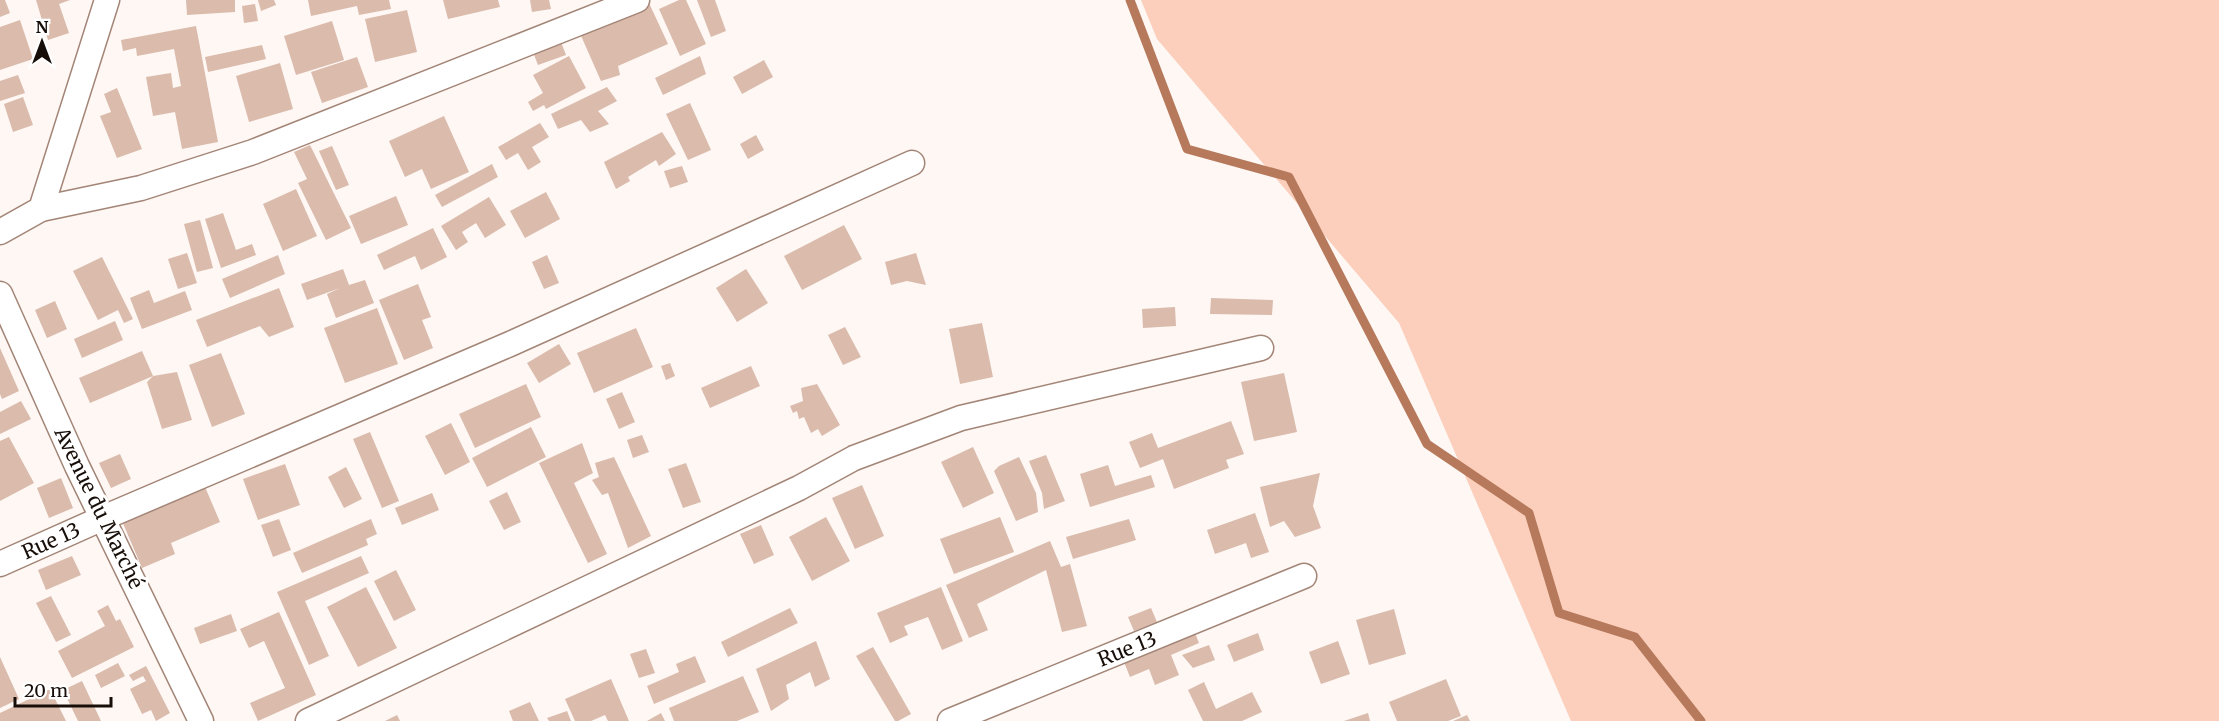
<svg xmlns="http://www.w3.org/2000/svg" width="2219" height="721" viewBox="0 0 2219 721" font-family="Merriweather,serif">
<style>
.green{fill:#fbcfbb}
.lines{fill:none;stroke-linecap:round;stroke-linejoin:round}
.stream{stroke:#b6795c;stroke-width:9}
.building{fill:#dabbac}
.street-casing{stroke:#a38577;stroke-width:27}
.street{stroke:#fff;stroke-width:24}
.labels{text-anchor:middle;stroke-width:6;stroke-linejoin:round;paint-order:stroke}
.street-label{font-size:20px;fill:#180e09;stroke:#fff}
</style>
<rect width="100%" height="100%" fill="#fef7f4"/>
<polygon class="green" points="1141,0 2219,0 2219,721 1571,721 1399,323 1157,39"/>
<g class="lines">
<polyline class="stream" points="1130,0 1187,149 1289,177 1427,444 1529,513 1559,613 1635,637 1701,721"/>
</g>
<g class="building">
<polygon points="0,0 5,0 10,13 0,17"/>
<polygon points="36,0 70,0 59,4 69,33 48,40"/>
<polygon points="186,0 235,0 235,12 187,15"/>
<polygon points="258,0 274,0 276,5 261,11"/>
<polygon points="308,0 389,0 391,9 359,15 357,6 311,16"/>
<polygon points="443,0 498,0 500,7 448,19"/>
<polygon points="530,0 549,0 551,9 532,12"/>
<polygon points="679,0 686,0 706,44 680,56 659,9"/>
<polygon points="697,0 715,0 726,31 711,37"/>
<polygon points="649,3 668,44 618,66 620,75 601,81 578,29"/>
<polygon points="255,4 258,21 244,23 242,6"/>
<polygon points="407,10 417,52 375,62 365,19"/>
<polygon points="20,20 33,59 0,70 0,27"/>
<polygon points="332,21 344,60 296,75 284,36"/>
<polygon points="196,26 218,142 182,149 175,112 153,116 146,77 171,73 173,88 181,86 174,49 137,56 136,48 123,51 121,40"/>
<polygon points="561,42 566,55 538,65 533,52"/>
<polygon points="262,45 266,59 208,72 205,57"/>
<polygon points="569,56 586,88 546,109 544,105 533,111 528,102 543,93 533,75"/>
<polygon points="700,56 706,74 663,95 655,78"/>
<polygon points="357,57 368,87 322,103 311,72"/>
<polygon points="764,60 773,77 742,94 733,77"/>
<polygon points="280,63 293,109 249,122 236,76"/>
<polygon points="18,75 25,93 0,101 0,81"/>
<polygon points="607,87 617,101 598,111 609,124 590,132 581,120 558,129 551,114"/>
<polygon points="117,88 142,149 117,158 100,116 111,112 104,94"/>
<polygon points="23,97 33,125 13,132 4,104"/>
<polygon points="690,103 711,150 688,160 666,114"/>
<polygon points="444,116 469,172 431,189 422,169 405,177 389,141"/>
<polygon points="540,123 549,137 532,147 541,162 528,170 518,153 506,160 498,147"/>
<polygon points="662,132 676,154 659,166 656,160 628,177 630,181 616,189 604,162"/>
<polygon points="756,135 764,150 748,159 740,144"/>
<polygon points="310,145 351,228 326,240 298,183 307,179 294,152"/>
<polygon points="332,146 349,185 336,190 319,151"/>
<polygon points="492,164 498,177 442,207 435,195"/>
<polygon points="682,166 688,182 670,188 664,171"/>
<polygon points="296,189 317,236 283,251 263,204"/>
<polygon points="546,192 560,219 525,238 510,211"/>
<polygon points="396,196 408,225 361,244 349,216"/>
<polygon points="489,197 506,225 485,238 476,223 462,232 468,242 456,250 441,226"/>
<polygon points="223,213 236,250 252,244 256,255 221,268 205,219"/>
<polygon points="200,220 213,268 197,272 184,224"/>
<polygon points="844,225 862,259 802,290 784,256"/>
<polygon points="433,228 447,257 421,270 415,256 384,270 377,255"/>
<polygon points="187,253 197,283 178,289 168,259"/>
<polygon points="916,253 926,285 907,281 891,285 885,262"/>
<polygon points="278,255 285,274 230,298 222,279"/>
<polygon points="547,255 559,283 544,289 532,262"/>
<polygon points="102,257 133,319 124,323 118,310 98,320 73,271"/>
<polygon points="343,269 349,285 365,280 374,303 336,318 327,294 340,288 307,300 301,284"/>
<polygon points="746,269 768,303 737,322 716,288"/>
<polygon points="418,284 431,317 422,320 433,348 404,360 379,300"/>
<polygon points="279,288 294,327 269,337 260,326 207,347 196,320"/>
<polygon points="149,290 154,303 185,291 192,310 142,329 130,298"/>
<polygon points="1211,298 1273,300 1272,315 1210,314"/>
<polygon points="55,301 67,329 47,338 35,310"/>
<polygon points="1175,307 1176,326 1143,328 1142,309"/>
<polygon points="377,308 398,364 345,383 324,328"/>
<polygon points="115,321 123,340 82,358 74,339"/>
<polygon points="982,323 993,377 960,384 949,329"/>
<polygon points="845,327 861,357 843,365 828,335"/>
<polygon points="636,328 653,367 594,393 577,353"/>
<polygon points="559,344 571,364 539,383 527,363"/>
<polygon points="0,348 19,391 2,399 0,394"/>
<polygon points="142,351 153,376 90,403 79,378"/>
<polygon points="221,353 245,414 212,427 189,365"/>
<polygon points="670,363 675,376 666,380 661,366"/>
<polygon points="751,366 760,386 710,408 701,388"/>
<polygon points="177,372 192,420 162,429 147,382 153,376"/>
<polygon points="1284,373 1297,432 1254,441 1241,382"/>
<polygon points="526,384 541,417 475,448 459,414"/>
<polygon points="817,384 840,425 822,436 818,429 811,433 804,417 799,419 797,411 793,413 790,406 803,401 801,388"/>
<polygon points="622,392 635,422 619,429 606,399"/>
<polygon points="21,401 31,419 0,434 0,412"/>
<polygon points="1231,421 1244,454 1226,460 1229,468 1174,489 1163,459 1140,468 1129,442 1152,433 1158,448"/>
<polygon points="451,423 470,462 445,475 425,436"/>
<polygon points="531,427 546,457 487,487 472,458"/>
<polygon points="370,432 399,501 382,508 353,439"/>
<polygon points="642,435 649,452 633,458 627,440"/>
<polygon points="9,437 34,483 0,501 0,441"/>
<polygon points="582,443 593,473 574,483 607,554 588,563 539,463"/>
<polygon points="973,447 994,493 963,508 941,462"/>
<polygon points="120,454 131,479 111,488 99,463"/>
<polygon points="1046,455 1065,501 1044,509 1042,493 1029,461"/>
<polygon points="614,457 651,536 628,548 608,493 602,495 592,480 599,477 595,463"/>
<polygon points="1019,457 1036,493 1038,512 1016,521 994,471 999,466"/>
<polygon points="686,463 701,502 683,508 668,469"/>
<polygon points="285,464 300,505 258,520 243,479"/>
<polygon points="1108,465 1115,486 1151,475 1155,487 1090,507 1080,474"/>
<polygon points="346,467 362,499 344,508 328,477"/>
<polygon points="1320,473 1313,506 1321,528 1295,537 1284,521 1270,527 1260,487"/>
<polygon points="61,478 73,508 49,518 37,488"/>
<polygon points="862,485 884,536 855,549 832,498"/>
<polygon points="205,487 220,522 171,543 175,554 142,568 122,521"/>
<polygon points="507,492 521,522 504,530 489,501"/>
<polygon points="432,493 439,510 402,525 395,508"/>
<polygon points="1255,513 1269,552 1251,558 1246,543 1215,554 1207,530"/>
<polygon points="826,517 850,561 812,581 789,537"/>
<polygon points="1000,517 1014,552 954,574 940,539"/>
<polygon points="279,519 291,550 273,557 261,525"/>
<polygon points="371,519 377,534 366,539 368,545 302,573 293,553"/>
<polygon points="1129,519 1136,540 1073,559 1066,537"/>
<polygon points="761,525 774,555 754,564 740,534"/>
<polygon points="1050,541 1061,567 1070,564 1087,626 1062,632 1046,570 977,604 988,630 969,638 946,585"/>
<polygon points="72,556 81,575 46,590 38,570"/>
<polygon points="361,556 369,573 305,601 329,656 309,665 277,592"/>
<polygon points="396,570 416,610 394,621 374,581"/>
<polygon points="366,587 397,648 358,667 327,607"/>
<polygon points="941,587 963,641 942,650 928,617 904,626 908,635 890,643 877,613"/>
<polygon points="51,596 71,635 56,642 36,603"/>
<polygon points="108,605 116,621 120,619 134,647 72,678 58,651 105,626 97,611"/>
<polygon points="790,608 798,623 728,657 721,642"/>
<polygon points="1151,608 1157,622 1134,631 1128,617"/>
<polygon points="1394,609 1406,654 1369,665 1356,620"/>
<polygon points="279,612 316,695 258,721 250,703 285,688 264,641 249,648 240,629"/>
<polygon points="231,614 237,631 200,644 194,628"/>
<polygon points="1193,628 1199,643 1171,655 1179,675 1155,685 1149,669 1130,677 1122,657"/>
<polygon points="1258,633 1264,650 1234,662 1227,645"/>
<polygon points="816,641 830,679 815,687 810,672 786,685 789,699 771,711 756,669"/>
<polygon points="1338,641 1350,674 1321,684 1309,652"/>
<polygon points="1209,645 1215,660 1193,668 1182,655"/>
<polygon points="873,647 911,714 898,721 895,721 856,656"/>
<polygon points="646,649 655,673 639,678 630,654"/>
<polygon points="695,656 706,682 654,704 647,686 679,672 676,664"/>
<polygon points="0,657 19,699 0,708"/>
<polygon points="118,663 125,676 101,688 95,675"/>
<polygon points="146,666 170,713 156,721 151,710 142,714 130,689 146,681 143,676 133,681 129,675"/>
<polygon points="743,676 759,712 737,721 674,721 669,708"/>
<polygon points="611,679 629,721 608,721 605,715 591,721 575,721 565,699"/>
<polygon points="1446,679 1461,716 1448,721 1397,721 1389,702"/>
<polygon points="82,681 101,721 78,721 63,690"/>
<polygon points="1204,682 1216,709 1252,692 1262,712 1242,721 1203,721 1188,690"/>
<polygon points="50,689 66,721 0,721 0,713"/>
<polygon points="530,702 539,721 513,721 509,711"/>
<polygon points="567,711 571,721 549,721 547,718"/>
<polygon points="661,713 665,721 647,721"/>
<polygon points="1368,713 1370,721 1344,721"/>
<polygon points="397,715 400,721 385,721"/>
<polygon points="1467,715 1470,721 1453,721"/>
</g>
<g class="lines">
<g class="street-casing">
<g id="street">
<polyline points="41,209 141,188 253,152 637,0"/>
<polyline points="0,232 41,209 107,0"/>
<polyline points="0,294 77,466 201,721"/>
<polyline points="0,564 103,518 510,344 912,163"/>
<polyline points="308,721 799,488 854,458 961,418 1261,348"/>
<polyline points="950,721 1304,576"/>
</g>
</g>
<use href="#street" class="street"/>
</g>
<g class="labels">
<g class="street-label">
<text transform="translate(99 508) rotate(64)" y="7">Avenue du Marché</text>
<text transform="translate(51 541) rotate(-24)" y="7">Rue 13</text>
<text transform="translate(1127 649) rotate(-22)" y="7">Rue 13</text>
</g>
</g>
<g transform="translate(42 42)" stroke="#ffffff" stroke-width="4.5" paint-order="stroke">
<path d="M0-4.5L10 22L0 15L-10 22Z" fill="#180e09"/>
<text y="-9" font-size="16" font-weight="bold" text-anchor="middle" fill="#180e09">N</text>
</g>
<path d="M15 697v9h96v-9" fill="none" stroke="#180e09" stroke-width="3"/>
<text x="24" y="697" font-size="18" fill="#180e09" stroke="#ffffff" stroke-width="4.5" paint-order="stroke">20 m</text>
</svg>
